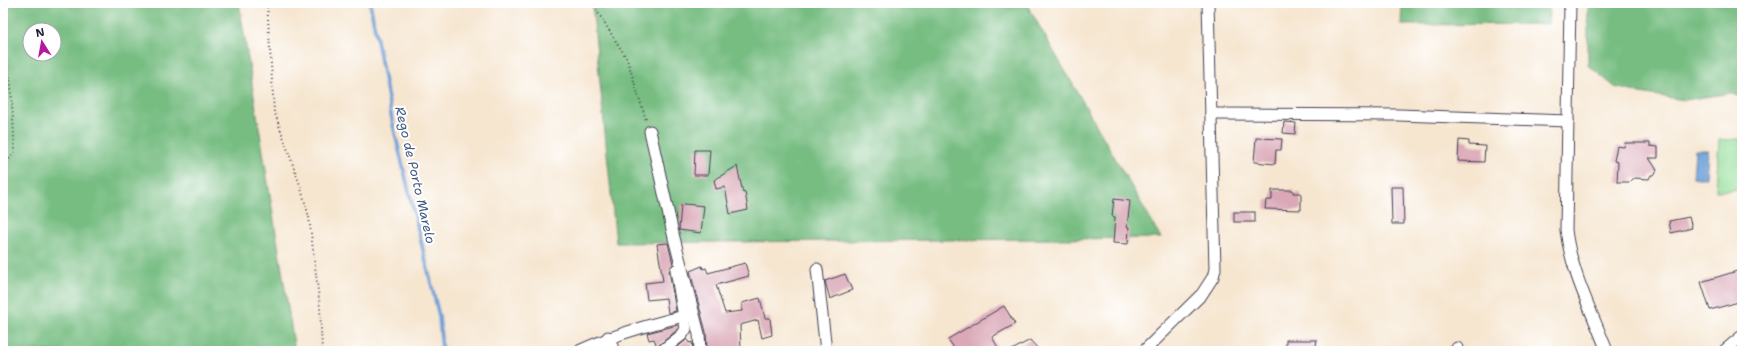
<svg xmlns="http://www.w3.org/2000/svg" width="1745" height="354" viewBox="0 0 1745 354" font-family="'Shantell Sans',sans-serif">
<style>
.green{fill:#94de9a;stroke:#5b806a}
.forest{fill:#77bd82;stroke:#4c705e;fill-rule:evenodd}
.water{fill:#6c9fd8;stroke:#47608a}
.lines{fill:none;stroke-linecap:round;stroke-linejoin:round}
.stream{stroke:#6c9fd8;stroke-width:3.5}
.building{fill:#daa8b7}
.minor-casing{stroke:#423f51;stroke-width:13}
.path{stroke:#423f51;stroke-width:2;stroke-dasharray:1 3;stroke-linecap:butt}
.minor{stroke:#fff;stroke-width:11}
.labels{text-anchor:middle;stroke-width:4;stroke-linejoin:round;paint-order:stroke}
.water-label{font-size:13px;font-style:italic;fill:#435a82;stroke:#fff}
</style>
<rect width="100%" height="100%" fill="#fff"/>
<filter id="ink" filterUnits="userSpaceOnUse"><feTurbulence type="fractalNoise" baseFrequency=".025" numOctaves="2"/><feDisplacementMap in="SourceGraphic" scale="8" xChannelSelector="R" yChannelSelector="G"/><feConvolveMatrix kernelMatrix="1 2 1 2 8 2 1 2 1" color-interpolation-filters="sRGB"/></filter>
<filter id="wash" filterUnits="userSpaceOnUse"><feTurbulence type="fractalNoise" baseFrequency=".012" numOctaves="4" result="noise"/><feDisplacementMap in="SourceGraphic" scale="16" xChannelSelector="R" yChannelSelector="G"/><feGaussianBlur stdDeviation="0.9" result="paint"/><feColorMatrix in="noise" values="0 0 0 0 0 0 0 0 0 0 0 0 0 0 0 0 0 1.4 0 .05"/><feComposite in="paint" operator="in"/></filter>
<g filter="url(#wash)">
<rect width="100%" height="100%" fill="#f6e6d0"/>
<polygon class="green" points="1742,139 1742,189 1716,191 1719,140"/>
<g class="forest">
<path d="M3 3H239L295 351H3ZM30 30H54V54H30Z"/>
<polygon points="592,3 1026,3 1161,238 616,243"/>
<polygon points="1402,3 1550,3 1548,24 1401,25"/>
<polygon points="1588,3 1742,3 1742,98 1730,93 1685,100 1640,93 1615,87 1588,65"/>
</g>
<polygon class="water" points="1695,150 1708,150 1706,178 1693,178"/>
<g class="lines">
<polyline class="stream" points="370,3 393,125 439,316 442,351"/>
</g>
<g id="blocks">
<g class="building">
<polygon points="1284,122 1296,123 1295,134 1283,133"/>
<polygon points="1256,138 1282,139 1281,150 1276,150 1275,164 1254,162"/>
<polygon points="1459,140 1469,141 1469,145 1485,146 1484,162 1458,161"/>
<polygon points="1625,143 1650,143 1650,146 1658,147 1658,158 1649,158 1657,170 1654,175 1651,175 1649,179 1634,178 1630,182 1617,182 1618,162 1614,161 1617,146 1624,147"/>
<polygon points="695,150 710,150 708,175 694,175"/>
<polygon points="737,166 743,193 745,192 748,210 730,214 725,187 716,189 714,180"/>
<polygon points="1391,187 1403,187 1404,224 1392,224"/>
<polygon points="1272,190 1293,190 1293,193 1301,193 1301,210 1265,209 1266,200 1272,200"/>
<polygon points="1114,199 1130,201 1127,227 1129,227 1128,244 1113,243 1115,217 1112,216"/>
<polygon points="685,204 704,206 701,233 679,230 681,205"/>
<rect x="1234" y="212" width="21" height="10"/>
<polygon points="1689,217 1692,228 1671,233 1669,221"/>
<polygon points="668,243 673,264 669,271 676,311 668,313 666,298 647,300 645,283 663,281 657,244"/>
<polygon points="745,263 749,276 716,285 725,313 742,311 742,303 760,298 765,318 770,318 772,335 762,338 758,320 740,325 741,351 707,351 706,332 690,271 702,266 703,269 706,268 708,273"/>
<polygon points="1737,271 1742,286 1742,301 1710,310 1701,282"/>
<polygon points="845,274 852,290 830,299 825,281"/>
<polygon points="1004,306 1015,324 992,337 1000,351 956,351 948,339"/>
<polygon points="678,325 677,330 657,347 654,339 649,340 647,333"/>
<polygon points="687,339 689,343 692,342 693,351 673,351"/>
<polygon points="1030,340 1040,351 1010,351"/>
<polygon points="1286,340 1317,340 1315,351 1286,351"/>
</g>
</g>
</g>
<g filter="url(#ink)">
<use href="#blocks" fill-opacity="0" stroke="#423f51" stroke-width="1"/>
<g class="lines">
<g class="minor-casing">
<g id="minor">
<path d="M1570 3 1566 230C1571 272 1592 312 1607 351"/>
<polyline points="1211,114 1399,115 1568,121"/>
<polyline points="650,131 674,238 699,334 700,351"/>
<polyline points="817,269 826,351"/>
<polyline points="608,337 614,351"/>
<polyline points="1457,348 1457,351"/>
<polyline points="664,349 682,335 686,329 676,270"/>
<path d="M579 351C613 335 647 325 684 316"/>
<polyline points="1144,351 1202,294 1213,277 1215,269 1208,3"/>
<polyline points="1724,351 1742,336"/>
</g>
</g>
<g class="path">
<polyline points="267,3 274,111 300,185 309,217 320,307 322,351"/>
<polyline points="592,3 627,59 646,120"/>
<polyline points="3,37 11,86 15,152 3,167"/>
</g>
<use href="#minor" class="minor"/>
</g>
</g>
<g class="labels">
<g class="water-label">
<text transform="translate(416 175) rotate(77)" y="5">Rego de Porto Marelo</text>
</g>
</g>
<rect width="1745" height="354" fill="none" stroke="#fff" stroke-width="16"/>
<g transform="translate(42 42) rotate(349)"><circle r="19" fill="#ffffff" stroke="#a7a7b1"/>
<path d="M0-3L7 15L0 10L-7 15Z" fill="#b5179e"/>
<text y="-6" font-size="11" font-weight="bold" text-anchor="middle" fill="#22223b">N</text>
</g>
</svg>
